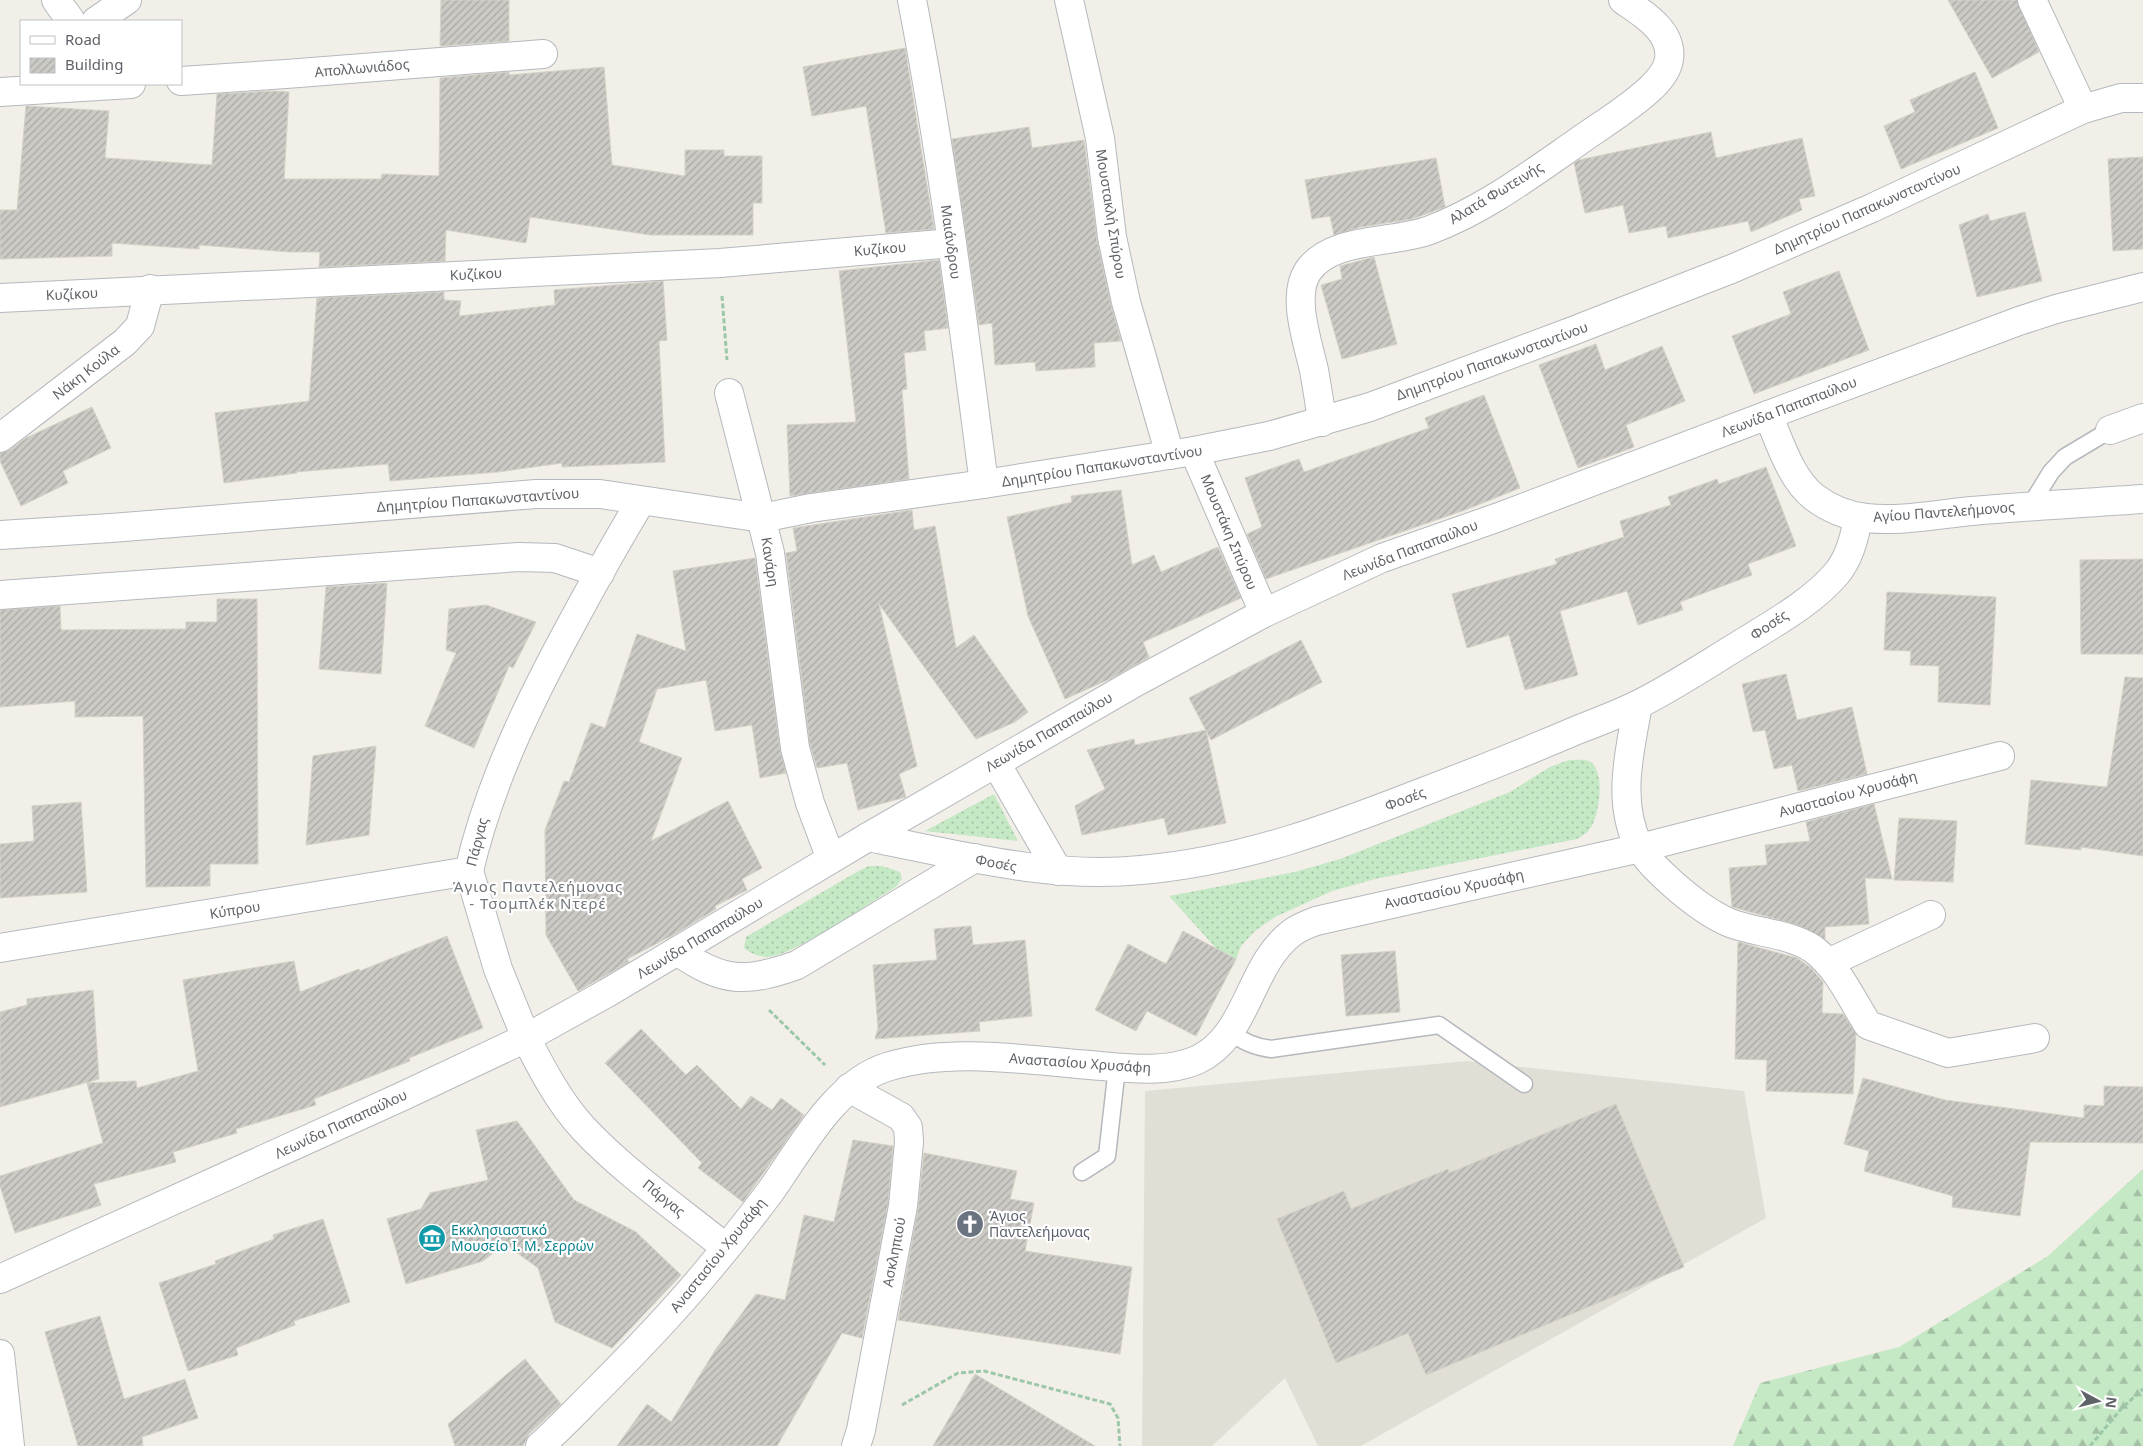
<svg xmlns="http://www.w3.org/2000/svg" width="2143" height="1446" viewBox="0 0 2143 1446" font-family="'Noto Sans',sans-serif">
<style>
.education{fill:#e1ded6}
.grass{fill:url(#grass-dots)}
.forest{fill:url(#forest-firs)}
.building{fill:url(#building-hatch);stroke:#d6d1c6}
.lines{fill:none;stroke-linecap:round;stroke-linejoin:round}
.lane-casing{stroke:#b5b8bc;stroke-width:19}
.street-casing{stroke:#b5b8bc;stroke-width:30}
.secondary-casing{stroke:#b6babf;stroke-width:30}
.path{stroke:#9cc7a9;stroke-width:3;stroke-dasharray:5 2.5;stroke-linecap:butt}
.lane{stroke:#fff;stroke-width:16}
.street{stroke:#fff;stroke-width:28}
.secondary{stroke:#fff;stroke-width:28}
.labels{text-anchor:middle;stroke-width:4.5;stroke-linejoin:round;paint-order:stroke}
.street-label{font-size:14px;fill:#5f6368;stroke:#fff}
.worship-label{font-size:14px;fill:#5b616d;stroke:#fff;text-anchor:start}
.culture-label{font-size:14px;fill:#0d838f;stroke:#fff;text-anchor:start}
.neighbourhood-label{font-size:15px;letter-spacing:1px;fill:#70757a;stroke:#fff}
</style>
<defs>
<pattern id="grass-dots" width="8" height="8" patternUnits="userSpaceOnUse" patternTransform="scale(1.25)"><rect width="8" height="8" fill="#c5e8c5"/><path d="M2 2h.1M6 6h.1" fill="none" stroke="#a3c0a4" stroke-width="1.8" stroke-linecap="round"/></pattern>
<pattern id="forest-firs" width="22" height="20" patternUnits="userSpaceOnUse" patternTransform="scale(1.25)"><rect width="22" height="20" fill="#c5e8c5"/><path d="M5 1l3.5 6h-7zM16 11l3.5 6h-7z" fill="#a3c0a4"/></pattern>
<pattern id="building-hatch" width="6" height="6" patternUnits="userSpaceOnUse" patternTransform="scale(1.25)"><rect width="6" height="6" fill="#cccac5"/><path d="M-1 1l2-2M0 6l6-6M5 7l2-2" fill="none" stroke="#a9a8a4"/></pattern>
</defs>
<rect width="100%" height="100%" fill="#f1efe8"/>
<polygon class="education" points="1467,1061 1744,1091 1766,1218 1361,1446 1318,1446 1285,1378 1212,1446 1142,1446 1145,1091"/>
<g class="grass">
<path d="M1569 760C1575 760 1584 759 1589 761 1606 769 1600 817 1589 830 1586 834 1581 836 1577 839L1375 879 1332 891 1275 917 1255 931 1241 946 1233 967 1169 896 1295 872 1340 859 1510 792 1550 767Z"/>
<polygon points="994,794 1018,841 925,831"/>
<path d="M869 866H882L900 872 902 878 897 886C869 903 794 957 765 957 757 956 750 953 744 948L746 937 860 870Z"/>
</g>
<polygon class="forest" points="2143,1169 2143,1446 1733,1446 1760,1383 1899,1347 2048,1256"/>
<g class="building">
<polygon points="441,0 509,0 509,41 440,46"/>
<polygon points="1948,0 2017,0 2039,52 1992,78"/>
<polygon points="905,48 934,229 886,233 866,106 812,116 803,67"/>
<polygon points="604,67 612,165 685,176 685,150 724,150 724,156 762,156 762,203 753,203 753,235 651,235 530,217 526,243 446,230 445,261 319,267 320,252 290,252 199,245 199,249 112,243 112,256 0,259 0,210 17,210 26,106 109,111 105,158 212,165 217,94 273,91 289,92 284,179 381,179 382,174 439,176 440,78 509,72 509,75"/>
<polygon points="1975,72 1998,128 1901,169 1884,126 1915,112 1910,100"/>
<polygon points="1029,127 1032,148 1084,140 1097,240 1111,305 1121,341 1094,343 1095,367 1036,371 1035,362 995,365 992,323 979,325 952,139"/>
<polygon points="1711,132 1716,158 1802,138 1815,196 1799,199 1802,210 1751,232 1748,221 1668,238 1666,226 1629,233 1623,205 1585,213 1574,163 1579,160"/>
<polygon points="2143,157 2143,249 2113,251 2108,159"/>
<polygon points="1436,158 1445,207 1412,219 1361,227 1334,235 1330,216 1312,219 1305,180"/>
<polygon points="2025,212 2042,281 1977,297 1959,225 1988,214 1990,221"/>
<polygon points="1374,257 1397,344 1342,359 1321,285 1342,279 1340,266"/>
<polygon points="939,260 948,328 924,331 926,350 904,353 907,389 902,390 909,479 790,496 787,425 856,422 839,271"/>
<polygon points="1839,271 1869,350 1754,394 1732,336 1791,314 1783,292"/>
<polygon points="663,281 667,340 659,341 665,462 562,467 562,463 498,472 390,481 388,464 296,472 297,473 224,483 215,413 309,401 317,298 444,292 444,300 461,301 459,316 555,305 554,290"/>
<polygon points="1596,344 1605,370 1662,346 1685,401 1626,425 1634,447 1578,468 1539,365"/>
<polygon points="1484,395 1520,488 1465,510 1266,579 1247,534 1262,527 1245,478 1299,459 1304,472 1429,428 1425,418"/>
<polygon points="92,407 111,448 63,471 68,483 21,506 0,461 0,453 10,450 26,438"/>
<polygon points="1766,467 1796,546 1748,564 1752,575 1680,602 1683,610 1638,625 1627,591 1560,611 1578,675 1525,690 1509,635 1467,648 1452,594 1557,564 1555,559 1624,537 1620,521 1671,505 1668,497 1717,479 1719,484"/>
<polygon points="1121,490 1132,565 1154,555 1161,572 1218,547 1241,598 1143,642 1149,657 1112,678 1065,699 1028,616 1007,517 1072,502 1071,496"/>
<polygon points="912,510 914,530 935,526 956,648 974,635 1028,712 1015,722 976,739 879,604 917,766 899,774 906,797 858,810 847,763 817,768 810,745 786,553 797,551 793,528"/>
<polygon points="755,558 780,750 786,773 760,778 752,725 715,731 706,680 657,689 639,742 682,758 651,841 728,801 762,868 742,879 747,890 715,906 716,909 675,934 627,959 629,962 578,991 546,935 545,830 564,781 569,782 591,723 605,728 637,634 686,651 673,571"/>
<polygon points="2143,559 2143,654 2081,654 2080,560"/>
<polygon points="387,583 381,674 319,669 326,587"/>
<polygon points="1887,592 1996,597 1990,705 1938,702 1939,666 1910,665 1911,651 1884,650"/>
<polygon points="217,599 257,599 258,864 210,864 210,886 146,887 143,716 75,717 75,701 0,707 0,610 60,606 61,630 186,629 186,622 217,622"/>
<polygon points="486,605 536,622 513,668 509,666 474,748 425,726 456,653 446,650 449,609"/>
<polygon points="1301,640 1322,682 1211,740 1189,698"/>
<polygon points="1786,674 1797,720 1852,707 1867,774 1798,791 1792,765 1774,769 1765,730 1753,732 1742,684"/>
<polygon points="2125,677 2143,678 2143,856 2081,847 2081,850 2025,844 2031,780 2107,787"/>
<polygon points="1206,730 1226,823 1168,835 1164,818 1082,835 1075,806 1105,789 1087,750 1134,739 1135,745"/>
<polygon points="376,746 369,835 306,845 313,756"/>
<polygon points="81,802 87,892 0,898 0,844 34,841 32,806"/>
<polygon points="1874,804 1892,879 1865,878 1869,924 1825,927 1825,939 1798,925 1732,907 1729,868 1767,865 1765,845 1810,841 1806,822"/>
<polygon points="1899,818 1957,821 1953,882 1894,880"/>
<polygon points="971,926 973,945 1025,940 1032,1016 979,1022 980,1031 875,1039 878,1028 873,965 937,960 934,929"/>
<polygon points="1183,931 1236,959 1196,1036 1147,1011 1136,1031 1095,1010 1128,944 1166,964"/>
<polygon points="447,936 483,1028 409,1058 410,1061 314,1099 316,1105 236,1129 237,1133 173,1152 176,1162 94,1184 101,1205 15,1233 0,1186 0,1176 103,1143 87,1083 136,1081 137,1088 198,1071 183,980 294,961 300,992 359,969 360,971"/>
<polygon points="1738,942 1797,958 1811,968 1823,982 1822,1013 1843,1014 1856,1034 1853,1094 1766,1091 1767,1060 1735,1059"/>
<polygon points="1395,951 1400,1012 1346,1016 1341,955"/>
<polygon points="93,990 99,1079 0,1107 0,1012 27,1005 27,999"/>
<polygon points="641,1029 686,1075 697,1065 741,1109 751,1096 772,1110 781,1098 804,1115 743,1202 698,1168 702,1163 605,1063"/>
<polygon points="1863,1078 1945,1100 2084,1118 2084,1105 2104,1106 2104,1086 2143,1087 2143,1143 2030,1142 2020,1216 1952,1207 1953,1196 1864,1171 1869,1151 1844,1144"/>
<polygon points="1616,1104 1684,1267 1426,1375 1408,1333 1336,1363 1277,1219 1344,1191 1351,1209 1448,1169 1449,1173"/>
<polygon points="517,1121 574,1200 636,1232 681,1275 612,1348 555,1322 538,1268 505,1244 483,1261 406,1284 387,1219 421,1209 430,1193 488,1180 476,1130"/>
<polygon points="853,1140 893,1146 888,1204 862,1338 842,1333 777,1446 617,1446 647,1404 671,1422 716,1349 756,1294 785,1300 804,1215 834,1222"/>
<polygon points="924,1153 1017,1171 1010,1199 1034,1203 1025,1251 1132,1267 1120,1354 898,1320 918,1209"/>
<polygon points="323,1219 350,1302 294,1321 295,1325 236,1348 238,1355 188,1371 159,1283 216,1264 215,1261 274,1239 273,1235"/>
<polygon points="100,1316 124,1399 185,1379 198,1418 142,1437 143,1446 78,1446 45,1332"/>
<polygon points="525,1359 561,1404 529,1434 523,1446 455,1446 448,1424"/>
<polygon points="975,1374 1095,1446 933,1446"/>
</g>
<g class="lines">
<g class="lane-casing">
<g id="lane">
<polyline points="2030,506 2051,472 2065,457 2110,430"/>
<path d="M1230 1032C1244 1042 1255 1047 1271 1049L1439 1025 1524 1084"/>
<polyline points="1082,1172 1107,1156 1117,1067"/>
</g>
</g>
<g class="street-casing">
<g id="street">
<polyline points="56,0 71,21"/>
<path d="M912 0C943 160 963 322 984 484"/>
<polyline points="1069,0 1100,138 1112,237 1126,302 1170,455"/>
<polyline points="2032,0 2083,109"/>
<polyline points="96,21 127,0"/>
<polyline points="181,81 286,74 543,54"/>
<polyline points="0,92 131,84"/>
<polyline points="0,298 720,263 952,243"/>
<polyline points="729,393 770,553 795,748 810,803 831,859"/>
<polyline points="1768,415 2019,321 2056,309 2143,287"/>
<path d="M1322 422C1320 405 1317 387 1314 370 1308 343 1291 296 1308 271 1332 236 1394 244 1430 230 1483 210 1530 175 1576 143 1601 125 1629 109 1652 87 1659 80 1668 69 1669 59 1673 31 1642 13 1623 0"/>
<polyline points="2110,430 2143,418"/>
<polyline points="0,438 125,342 140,326 150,289"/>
<polyline points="1194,451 1264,613"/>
<polyline points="0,535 111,528 536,494 600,494 762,518 811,508 984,484 1194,451 1269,436 1370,407 1570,332 1734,268 1872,208 2083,109 2121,98 2143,98"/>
<polyline points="0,595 519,557 555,558 600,573"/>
<path d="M1638 705C1630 749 1616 803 1639 846 1647 861 1661 873 1674 885 1691 900 1709 914 1730 923 1756 933 1789 933 1813 949 1838 967 1852 1000 1868 1025L1948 1053 2035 1038"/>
<polyline points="996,763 1058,871"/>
<path d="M469 871C489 784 529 702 572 623 594 582 617 541 641 501"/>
<path d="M677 951C723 983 746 983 797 965L975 858"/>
<polyline points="1828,963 1931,915"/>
<path d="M526 1038C542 1069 559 1102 583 1128 625 1173 678 1209 726 1248"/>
<polyline points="849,1088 901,1117 908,1127 909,1142 903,1206 861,1430 856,1446"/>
<polyline points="0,1354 10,1446"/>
<path d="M540 1446C559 1429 577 1410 595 1392 632 1355 669 1317 703 1276 726 1249 749 1220 770 1192 800 1150 835 1083 887 1067 949 1047 1026 1060 1090 1065 1125 1068 1164 1074 1197 1060 1249 1036 1248 965 1293 932 1300 927 1308 924 1316 921L1640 848 2000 756"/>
</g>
</g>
<g class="secondary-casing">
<g id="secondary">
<path d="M868 837C959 855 1048 879 1141 870 1245 861 1333 827 1428 790 1478 771 1528 751 1577 730 1598 722 1619 714 1639 704 1673 687 1706 665 1739 645 1771 625 1813 602 1837 573 1850 557 1855 537 1858 517"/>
<polyline points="0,948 469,871 498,969 526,1038"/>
<path d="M0 1279 403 1096 526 1038 607 993 868 837 1136 682 1264 613 1382 558 1499 517 1768 415C1780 442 1790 478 1814 497 1830 509 1847 516 1866 518 1901 522 1938 514 1972 511 2029 506 2086 503 2143 499"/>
</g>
</g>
<g class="path">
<polyline points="722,296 727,360"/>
<polyline points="769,1010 825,1065"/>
<polyline points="902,1405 958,1373 984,1371 1110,1404 1118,1418 1120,1446"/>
<polyline points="2090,1446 2122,1408 2143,1389"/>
</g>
<use href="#lane" class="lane"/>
<use href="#street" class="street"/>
<use href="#secondary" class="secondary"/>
</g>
<defs>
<g id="church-disc" transform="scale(1.4375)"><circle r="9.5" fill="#6b7280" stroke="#fff"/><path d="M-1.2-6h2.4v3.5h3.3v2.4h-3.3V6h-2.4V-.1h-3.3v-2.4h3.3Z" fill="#fff"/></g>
<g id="museum-disc" transform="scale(1.4375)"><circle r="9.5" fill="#0f9aa8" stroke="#fff"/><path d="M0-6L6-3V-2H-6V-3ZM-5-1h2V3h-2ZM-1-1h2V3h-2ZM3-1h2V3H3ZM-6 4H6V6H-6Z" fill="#fff"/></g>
</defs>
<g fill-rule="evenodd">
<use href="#church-disc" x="970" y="1224"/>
<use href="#museum-disc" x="432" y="1238"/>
</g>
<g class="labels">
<g class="street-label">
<text transform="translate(362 68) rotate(-5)" y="5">Απολλωνιάδος</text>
<text transform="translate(1496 193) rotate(-31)" y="5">Αλατά Φωτεινής</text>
<text transform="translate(1867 209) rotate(-24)" y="5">Δημητρίου Παπακωνσταντίνου</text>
<text transform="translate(1111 214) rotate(81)" y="5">Μουστακλή Σπύρου</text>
<text transform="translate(951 242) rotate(82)" y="5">Μαιάνδρου</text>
<text transform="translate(880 249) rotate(-5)" y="5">Κυζίκου</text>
<text transform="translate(476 274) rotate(-3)" y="5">Κυζίκου</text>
<text transform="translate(72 294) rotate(-3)" y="5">Κυζίκου</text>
<text transform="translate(1492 361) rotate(-20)" y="5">Δημητρίου Παπακωνσταντίνου</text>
<text transform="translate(86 372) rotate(-38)" y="5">Νάκη Κούλα</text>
<text transform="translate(1789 407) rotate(-21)" y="5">Λεωνίδα Παπαπαύλου</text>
<text transform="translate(1102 466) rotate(-9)" y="5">Δημητρίου Παπακωνσταντίνου</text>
<text transform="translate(478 500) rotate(-4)" y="5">Δημητρίου Παπακωνσταντίνου</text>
<text transform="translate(1944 512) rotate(-4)" y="5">Αγίου Παντελεήμονος</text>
<text transform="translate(1229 532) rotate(67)" y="5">Μουστάκη Σπύρου</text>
<text transform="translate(1410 550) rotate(-21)" y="5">Λεωνίδα Παπαπαύλου</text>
<text transform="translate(770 562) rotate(81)" y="5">Κανάρη</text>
<text transform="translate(1769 625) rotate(-34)" y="5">Φοσές</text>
<text transform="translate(1049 732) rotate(-30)" y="5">Λεωνίδα Παπαπαύλου</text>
<text transform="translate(1848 794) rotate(-15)" y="5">Αναστασίου Χρυσάφη</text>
<text transform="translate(1405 799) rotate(-21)" y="5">Φοσές</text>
<text transform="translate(477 842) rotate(-76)" y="5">Πάργας</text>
<text transform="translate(996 863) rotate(11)" y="5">Φοσές</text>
<text transform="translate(1454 889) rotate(-12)" y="5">Αναστασίου Χρυσάφη</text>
<text transform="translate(235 910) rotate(-9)" y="5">Κύπρου</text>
<text transform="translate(700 938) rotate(-31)" y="5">Λεωνίδα Παπαπαύλου</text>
<text transform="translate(1080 1063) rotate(4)" y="5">Αναστασίου Χρυσάφη</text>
<text transform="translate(341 1124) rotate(-25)" y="5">Λεωνίδα Παπαπαύλου</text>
<text transform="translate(664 1198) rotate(39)" y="5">Πάργας</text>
<text transform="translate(894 1252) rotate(-79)" y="5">Ασκληπιού</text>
<text transform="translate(718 1255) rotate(-51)" y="5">Αναστασίου Χρυσάφη</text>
</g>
<g class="worship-label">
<text x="989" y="1221">Άγιος<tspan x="989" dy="16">Παντελεήμονας</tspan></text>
</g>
<g class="culture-label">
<text x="451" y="1235">Εκκλησιαστικό<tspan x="451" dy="16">Μουσείο Ι. Μ. Σερρών</tspan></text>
</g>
<g class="neighbourhood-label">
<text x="538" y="892">Άγιος Παντελεήμονας<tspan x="538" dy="17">- Τσομπλέκ Ντερέ</tspan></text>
</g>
</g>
<rect x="20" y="20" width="162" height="65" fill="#ffffff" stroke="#bfc1c3"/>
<rect x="30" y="36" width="25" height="8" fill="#ffffff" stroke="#bfc1c3"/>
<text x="65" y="45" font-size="15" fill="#5f6368">Road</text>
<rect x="30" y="58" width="25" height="15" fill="url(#building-hatch)" stroke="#bfc1c3"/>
<text x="65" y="70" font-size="15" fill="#5f6368">Building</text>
<g transform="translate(2098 1401) rotate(97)" stroke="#ffffff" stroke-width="4" paint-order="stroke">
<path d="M0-4L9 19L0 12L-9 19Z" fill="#5f6368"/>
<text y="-8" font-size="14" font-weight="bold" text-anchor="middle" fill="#5f6368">N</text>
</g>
</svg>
